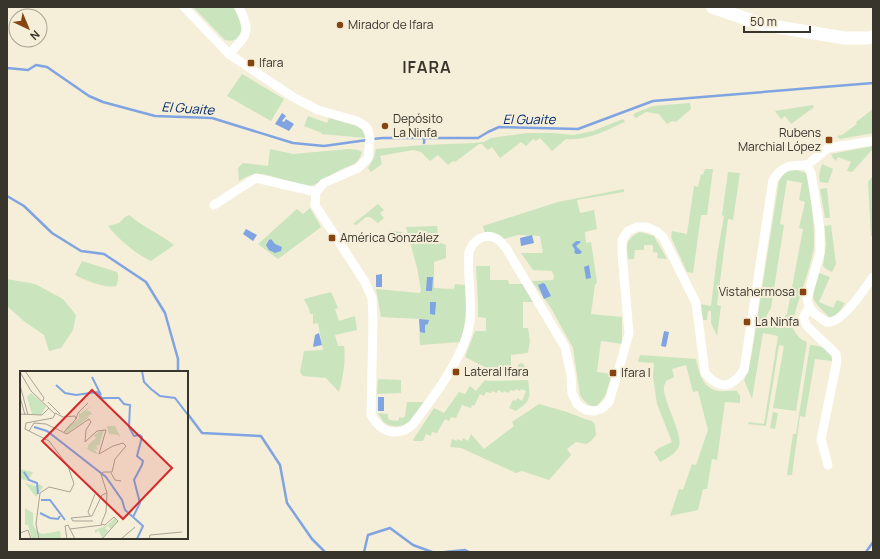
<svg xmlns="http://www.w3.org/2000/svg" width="880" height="559" viewBox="0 0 880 559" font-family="Manrope,sans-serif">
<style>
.green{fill:#cae4be;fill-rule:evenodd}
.water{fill:#7fa4e1}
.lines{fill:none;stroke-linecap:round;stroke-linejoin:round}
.stream{stroke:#7fa4e1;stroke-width:2.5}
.minor{stroke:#fff;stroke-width:9}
.secondary{stroke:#fff;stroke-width:13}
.poi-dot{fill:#854410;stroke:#f5eed9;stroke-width:1.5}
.labels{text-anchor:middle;stroke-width:4;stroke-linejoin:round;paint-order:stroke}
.poi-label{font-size:12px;fill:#38352d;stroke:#f5eed9;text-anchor:start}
.water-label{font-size:13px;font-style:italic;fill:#00286d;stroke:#f5eed9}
.district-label{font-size:16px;font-weight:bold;letter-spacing:1px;fill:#38352d;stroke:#f5eed9}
.inset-river{fill:none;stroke:#7fa4e1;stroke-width:2}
.inset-road{fill:none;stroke:#a9a494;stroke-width:1}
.view{fill:#d62828;fill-opacity:0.15;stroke:#d62828;stroke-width:2}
.inset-edge{fill:none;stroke:#38352d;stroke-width:2}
</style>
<rect width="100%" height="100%" fill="#f5eed9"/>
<g class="green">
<path d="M193 7H233C238 16 246 27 239 36 235 42 230 41 225 40Z"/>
<polygon points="242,74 284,99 271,121 227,96"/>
<polygon points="690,103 691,109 676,122 672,121 667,124 659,114 646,112 636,118 633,115 635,113 653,106"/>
<polygon points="813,105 814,107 791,124 785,116 781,119 775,111"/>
<polygon points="873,109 873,133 840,139 837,136 842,135 857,124 856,122"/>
<polygon points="308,116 327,123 329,118 357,126 362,129 366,138 321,134 322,133 304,126"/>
<path d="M623 119 625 122C606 130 588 141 566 139L552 151 540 138 536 141 533 139 526 146 521 142 500 158 492 147 488 150 482 144H479L455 162 453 161 448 165 438 155 430 161 421 152 413 150 380 156 382 164 371 172 368 168 374 158 376 149 423 145 474 143 484 142 491 138 527 133H552L574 135 593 131Z"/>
<polygon points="873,146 873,149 852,172 847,171 851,162 838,157 836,161 833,158 831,154"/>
<path d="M270 149 293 154 349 149 358 150 362 152C358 165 353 164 342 169 335 172 315 186 310 186 284 188 265 162 239 181L238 168 243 163 268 166Z"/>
<polygon points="822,164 833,169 828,183 820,182 819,175"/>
<polygon points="705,169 713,169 707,215 701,215 693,273 687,272 671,237 672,231 687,234 694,186 698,187 701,174 703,175"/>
<path d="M793 169 806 173 809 179 814 231V248L810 265 796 309 792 327C796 334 799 339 807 342L796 411 773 408 784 346 779 345 766 426 748 424 749 422 764 424 778 336 763 333 752 399 744 380 749 368 752 352 779 181 786 171ZM787 180 802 183 799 200 805 202 799 228 803 229 787 314 785 316 783 324 772 326 766 325C765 318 767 314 771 308L784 225 780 224Z"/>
<polygon points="728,172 740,173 733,220 728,219 717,305 721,306 717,336 711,323 711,311 708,311 707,320 703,320 700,304 711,306 717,256 724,216 722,215"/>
<polygon points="873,176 873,236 871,236 868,182"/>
<polygon points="827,188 830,218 825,218 820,189"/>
<path d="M624 189V192L577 200 580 213 594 210 597 229 585 232 586 243 591 242 597 282 595 285 591 314 622 317V344L601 341 597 372 612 374 605 396 596 407C588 406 584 401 580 395L573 348 551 308 532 281 553 280 554 276 552 271 533 270 521 253H543L540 236 518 235 504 239 485 234 483 226 558 202Z"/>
<polygon points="378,204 384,210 380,213 384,218 378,223 370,217 366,217 356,225 353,224"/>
<polygon points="310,208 321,227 278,259 258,244 297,209 303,214"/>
<path d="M129 215C143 227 160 234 174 245L151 261C136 254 118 239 108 226L119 223 125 217Z"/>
<polygon points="831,225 836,264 832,272 826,269 823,266 826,244 824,226"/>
<polygon points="437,226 438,235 434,235 434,240 446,245 446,258 434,262 434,288 454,289 455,284 465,285 467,311 461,342 420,345 419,319 381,317 376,289 420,293 421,290 417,268 406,227"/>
<polygon points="389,231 402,232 403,243 388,243"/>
<path d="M640 232 654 236 667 259 657 258 658 253 653 252V245H644V250H635L634 259H628C626 244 626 239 640 232Z"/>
<path d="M82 261 117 272C119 276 118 282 116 286 105 289 85 280 75 275Z"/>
<polygon points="476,266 490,266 490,280 508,280 509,284 523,284 533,302 523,302 523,328 528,328 530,341 528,352 527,353 511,355 511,366 509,369 491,370 465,357 475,331 486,331 486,318 478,317 478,305"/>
<path d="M819 273 830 277 819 302 833 308 837 300 845 303C841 309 837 317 829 317 809 297 811 300 819 273Z"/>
<polygon points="7,279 35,284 63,299 76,315 73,330 61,348 49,351 44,335 25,322 7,306"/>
<path d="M331 292 338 308 335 309 339 321 355 316 357 330 335 335 338 346H344C346 361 343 377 339 392L326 378 303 376 300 372 304 351 323 350 318 323 313 324V314H310L309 309 304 299Z"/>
<path d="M810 345C820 345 833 350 832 361L815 359 805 417 800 416 792 475H787L793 434H796Z"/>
<path d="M640 355 696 359C699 372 702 388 718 391 724 392 731 390 737 391L740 396V403L725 402 717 460 712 459 707 489H703L698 510 670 516 679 489 683 490 692 464 696 465 708 430 698 391 693 392 686 365 672 369 674 377 666 381C665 384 663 387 664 390 665 404 683 435 679 446 676 454 667 458 660 462L654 452 659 448 672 442 657 404 653 377 654 363 638 362Z"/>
<polygon points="522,363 524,365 526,376 511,377 515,374 519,364"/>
<polygon points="378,379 401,380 401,393 377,394"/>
<path d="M485 380 489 381 528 380C531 399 531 400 516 411L509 408 513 400 516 401 517 398 522 401 526 391 521 389 520 391 516 389 514 391 510 390 509 393 504 391 503 393 498 390 497 393 492 391 491 393 486 392 484 396 480 394 474 406 472 405 471 408 462 405 456 418 451 417 449 421 445 419 437 433 432 432 431 436 426 434 423 441H414L413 440 434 408 444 413 459 392 465 394 470 386 476 391Z"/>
<path d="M407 402H424C419 408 415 415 410 421 404 427 393 428 385 423 382 421 380 416 378 413L388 414V418L389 420 398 421 399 419V417L403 418 405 416Z"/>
<path d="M539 404C548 407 558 409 567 412 576 415 583 419 592 421L595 425 596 435 591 441 586 444 576 442 567 449 571 455 549 480 522 471 516 473 461 448 450 447 452 439 457 441V439L462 441 463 438 468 441 471 434 484 449 514 426 512 422Z"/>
<polygon points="773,412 778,413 775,429 770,428"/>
</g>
<g class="water">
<polygon points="282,113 286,116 282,121 284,122 286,119 294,124 289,131 275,124"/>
<polygon points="246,229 257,235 253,241 243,234"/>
<polygon points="532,235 534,243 521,246 520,238"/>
<polygon points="271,239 275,244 282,247 281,251 275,253 269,250 266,245 269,240"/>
<polygon points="576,241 579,241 581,242 576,246 582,252 580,254 576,254 574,252 575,250 572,245"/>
<polygon points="589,265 591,278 586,279 584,267"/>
<polygon points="382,274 382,287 376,287 376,275"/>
<polygon points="427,277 433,277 432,291 426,291"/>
<polygon points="543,283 545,284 551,296 544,299 538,285"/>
<polygon points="430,302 436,302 435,315 430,314"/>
<polygon points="419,319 429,320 428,324 425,325 425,333 420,332"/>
<polygon points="664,331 669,332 666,347 661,346"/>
<polygon points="319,333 322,345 313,347 315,335"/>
<rect x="378" y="397" width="6" height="14"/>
</g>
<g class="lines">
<g class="stream">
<polyline points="7,68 28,70 36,65 47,67 89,96 103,102 155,116 212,118 293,143 324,146 367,140"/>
<polyline points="372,139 383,138 478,138 488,132 499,127 578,129 653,101 873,83"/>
<polyline points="424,143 425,130"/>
<polyline points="7,196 24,206 52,233 81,251 104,254 146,282 165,313 178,359 178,372"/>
<polyline points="187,413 202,433 261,436 280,465 287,503 312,539 325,552"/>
<polyline points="364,552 368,535 390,528 413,545 432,552"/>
<polyline points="445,552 465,550 469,552"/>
<polyline points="866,552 873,542"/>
</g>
<g class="minor">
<path d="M184 7 229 54 293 97 318 110 357 121 365 126 368 130 370 138 368 158 358 168 324 183 316 192 315 205 365 282 372 298 373 322 371 415C378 427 387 435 402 431 406 430 410 427 413 424 433 398 467 353 470 320 472 297 467 274 469 252 473 240 485 232 497 239 500 240 503 245 506 248L565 347 571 375 572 393 577 404 585 410 594 411 601 409 609 402 624 351 629 333 622 253V240L628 231 637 227H646L656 231 663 237 696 303 705 373C721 391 731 388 744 370L773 180C783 165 790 165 807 165"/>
<path d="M229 54C248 34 251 33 239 7"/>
<path d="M807 165 811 173 820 229V253L807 299C809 308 812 312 819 317 821 318 824 321 827 322 841 325 866 287 873 277"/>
<polyline points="807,165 828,148 873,141"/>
<polyline points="214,205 256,178 316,192"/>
<polyline points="809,307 803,318 807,326 836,354 837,361 821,439 828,465"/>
</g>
<polyline class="secondary" points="712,7 765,25 845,38 868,38 873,37"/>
</g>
<g class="poi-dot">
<circle cx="340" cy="25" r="4"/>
<rect x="247" y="59" width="8" height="8" rx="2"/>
<circle cx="385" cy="126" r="4"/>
<rect x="825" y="136" width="8" height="8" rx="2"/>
<rect x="328" y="234" width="8" height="8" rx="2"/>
<rect x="799" y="288" width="8" height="8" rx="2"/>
<rect x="743" y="318" width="8" height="8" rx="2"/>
<rect x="452" y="368" width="8" height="8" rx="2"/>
<rect x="609" y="369" width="8" height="8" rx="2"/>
</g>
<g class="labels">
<g class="poi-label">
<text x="348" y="29">Mirador de Ifara</text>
<text x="259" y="67">Ifara</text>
<text x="393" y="123">Depósito<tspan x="393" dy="14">La Ninfa</tspan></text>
<text x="821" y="137" text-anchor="end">Rubens<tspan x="821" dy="14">Marchial López</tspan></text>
<text x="340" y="242">América González</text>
<text x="795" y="296" text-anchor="end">Vistahermosa</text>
<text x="755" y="326">La Ninfa</text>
<text x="464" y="376">Lateral Ifara</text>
<text x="621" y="377">Ifara I</text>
</g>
<g class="water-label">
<text transform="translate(188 108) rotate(4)" y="5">El Guaite</text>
<text x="529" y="124">El Guaite</text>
</g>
<g class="district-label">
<text x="427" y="73">IFARA</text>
</g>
</g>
<g transform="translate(20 371)">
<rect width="168" height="168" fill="#f5eed9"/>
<path d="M11 22 26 35 21 44 12 43 7 26ZM72 34 66 40H70L72 43 61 48 69 45 68 47 46 63 45 59 50 53 59 48V41L60 43ZM87 55H95L101 67 98 64 89 63ZM84 58 79 75 76 74 78 79 74 78 79 84 70 80 62 75 68 78V74L76 67 74 64ZM0 98 13 101 8 110 0 108ZM5 112 15 115 19 113 23 116 16 126ZM5 137 13 142V154L17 160 22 163 40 160 41 168H12L8 154H5ZM95 147 97 150 91 158 88 155 85 157 88 160 82 167 79 160 75 162V159L88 154Z" fill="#cae4be"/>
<path class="inset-river" d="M122 0 124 11 131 18 140 25 155 27 168 44M72 6 81 24M36 14 45 22 56 24 77 21 82 27H99L104 33 110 34 109 56 114 65 120 64 122 66 117 85 123 90 122 94 114 109 120 132 113 146 123 155 117 168M14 56 27 60 86 106 102 129 105 139 113 146M4 101 9 109 17 112 18 123M21 129H30L45 149M20 142 30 147 38 148 40 145"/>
<path class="inset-road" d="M5 0 24 27 23 30M0 1 11 20 35 43 33 47 6 52 5 58 29 70 48 95 54 113 50 121 29 116 20 122 16 153 19 168M0 14 8 44M0 26 5 44M28 31 40 43M35 42 43 46 55 45 56 48M0 43 22 44 29 37M56 48 58 42 68 32M9 60 14 52 26 53 47 63 69 48 71 51 66 59 65 71 77 60 86 59 79 83 93 75 103 72 106 75 95 88 92 101H83L81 103 87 122 86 141 81 153 85 154 94 146 98 150 82 168M44 61 56 48M91 102 95 109 101 110M70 145 68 141 75 123M73 150H53L51 147 72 145 82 124 87 122M50 158 82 154M0 162 8 159 11 168M47 168 45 155 48 154 55 168M101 168 115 156M129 168 130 164 162 161"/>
<path class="view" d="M72 19 152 97 103 148 22 70Z"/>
<rect width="168" height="168" class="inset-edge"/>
</g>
<rect width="880" height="559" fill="none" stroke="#38352d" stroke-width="16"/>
<g transform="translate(28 28) rotate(136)"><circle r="19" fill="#f5eed9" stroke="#a9a494"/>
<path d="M0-3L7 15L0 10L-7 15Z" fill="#854410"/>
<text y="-6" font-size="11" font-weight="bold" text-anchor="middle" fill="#38352d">N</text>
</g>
<path d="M744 26v6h66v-6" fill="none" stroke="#38352d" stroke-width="2"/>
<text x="750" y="26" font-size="12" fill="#38352d" stroke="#f5eed9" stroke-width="3" paint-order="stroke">50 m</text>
</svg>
